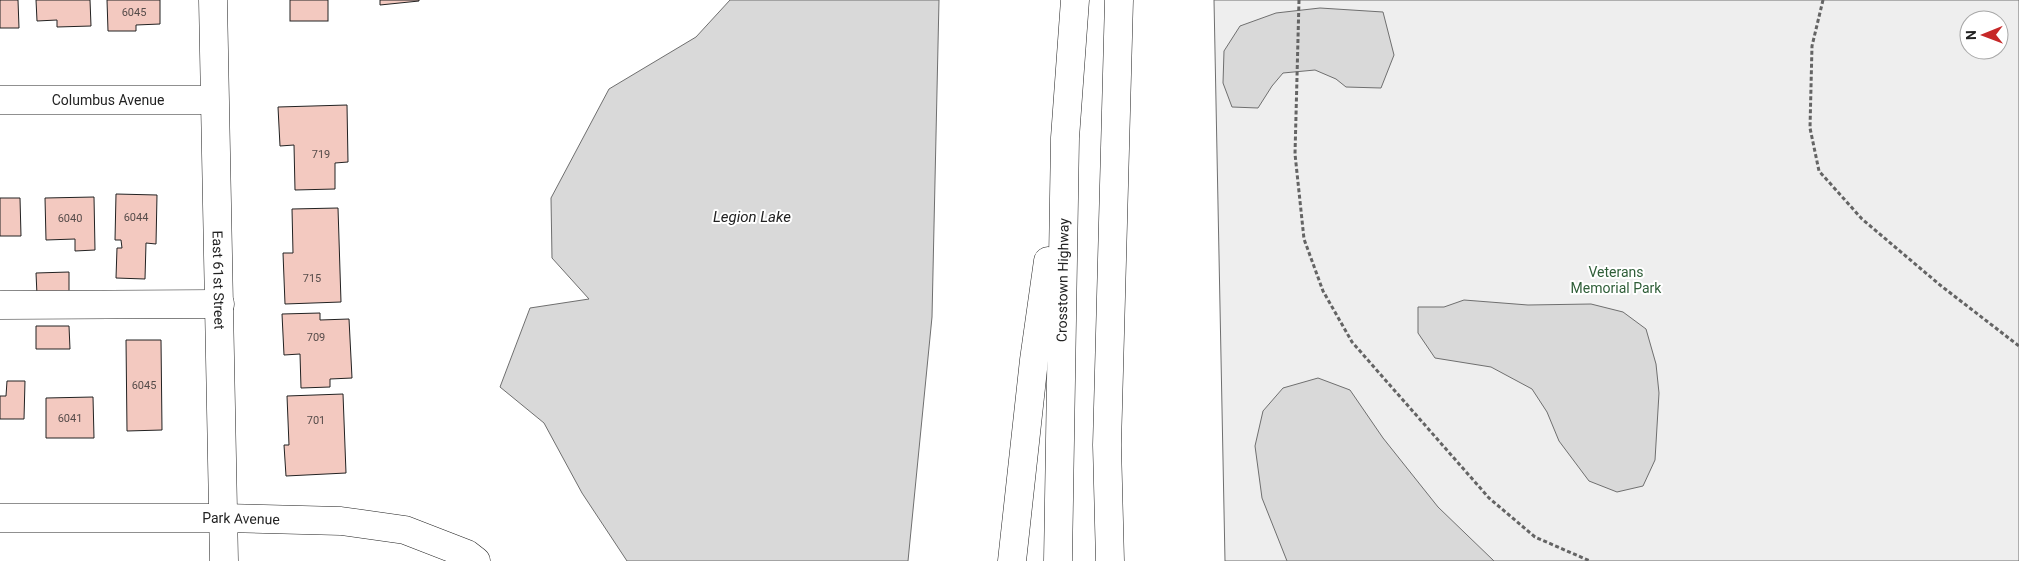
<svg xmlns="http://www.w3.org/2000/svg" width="2019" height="561" viewBox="0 0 2019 561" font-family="Roboto,sans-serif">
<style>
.green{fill:#eee;stroke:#6f6f6f;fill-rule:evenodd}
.water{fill:#d9d9d9;stroke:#6f6f6f}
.building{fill:#f3c9c0;stroke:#222}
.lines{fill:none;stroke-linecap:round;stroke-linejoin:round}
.minor-casing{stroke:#222;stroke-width:29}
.highway-casing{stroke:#222;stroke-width:29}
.path{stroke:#646464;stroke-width:3;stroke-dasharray:4 2.5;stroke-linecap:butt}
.minor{stroke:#fff;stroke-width:28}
.highway{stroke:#fff;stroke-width:28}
.labels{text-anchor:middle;stroke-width:4;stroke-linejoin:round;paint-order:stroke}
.number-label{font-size:11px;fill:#564c4a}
.street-label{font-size:14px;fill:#222;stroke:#fff}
.park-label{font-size:14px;fill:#2f5e38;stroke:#fff}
.water-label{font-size:15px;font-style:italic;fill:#222;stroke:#fff}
</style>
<rect width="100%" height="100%" fill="#fff"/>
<path class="green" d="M1214 0H2019V561H1225ZM1969 20H1999V50H1969Z"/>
<g class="water">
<polygon points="730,0 939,0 932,317 908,561 627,561 582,493 544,423 500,387 530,308 589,299 552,258 551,198 609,89 696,37"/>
<polygon points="1320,8 1383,12 1394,55 1381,88 1346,87 1336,79 1315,70 1283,73 1272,86 1258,108 1232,107 1223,83 1224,51 1240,26 1276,13"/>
<polygon points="1464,300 1528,305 1591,304 1623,312 1646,329 1656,364 1659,393 1655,460 1643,486 1617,492 1589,481 1559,441 1547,412 1532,389 1491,367 1435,358 1418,333 1418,307 1444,307"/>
<polygon points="1318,378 1350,390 1383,438 1438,507 1494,561 1287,561 1262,498 1255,446 1263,411 1283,388"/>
</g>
<g class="building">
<polygon points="0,0 18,0 19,28 0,28"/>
<polygon points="36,0 90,0 91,26 57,27 57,20 37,21"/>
<polygon points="107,0 160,0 160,24 136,25 136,31 108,31"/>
<rect x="290" y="0" width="38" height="21"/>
<polygon points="380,0 419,0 419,1 380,5"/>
<polygon points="347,105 348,162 335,163 335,189 295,190 294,145 280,146 278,107"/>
<polygon points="116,194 157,195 156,244 146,243 145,279 116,278 117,248 122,248 121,240 115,240"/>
<polygon points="94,197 95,250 75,251 75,239 46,240 45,198"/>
<polygon points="0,198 20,198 21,236 0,236"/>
<polygon points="338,208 341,302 285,304 283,253 293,253 292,209"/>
<polygon points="69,272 69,294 37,295 36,273"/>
<polygon points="320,313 320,320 349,319 352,378 330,379 330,387 301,388 300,354 284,355 282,314"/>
<polygon points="36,326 69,326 70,349 36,349"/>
<polygon points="126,340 161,340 162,430 127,431"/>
<polygon points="7,381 25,381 24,419 0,419 0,396 6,396"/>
<polygon points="343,394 346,473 286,476 284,445 289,445 287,396"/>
<polygon points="93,397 94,438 46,438 46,398"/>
</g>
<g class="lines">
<g class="minor-casing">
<g id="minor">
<path id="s1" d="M213 0 224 561"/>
<path id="s2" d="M0 100H214"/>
<polyline points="0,305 220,304"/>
<path id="s3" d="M0 518H223L341 521 405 530 467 554 476 561"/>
</g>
</g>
<g class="highway-casing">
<g id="highway">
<polyline points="1012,561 1034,360 1048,261"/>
<path id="s4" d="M1058 561 1065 138 1075 0"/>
<polyline points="1110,561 1107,445 1119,0"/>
</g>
</g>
<g class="path">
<polyline points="1299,0 1295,154 1304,239 1323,291 1352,342 1489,498 1535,537 1590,561"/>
<polyline points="1823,0 1812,46 1810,128 1819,171 1862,219 1940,285 2019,346"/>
</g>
<use href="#minor" class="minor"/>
<use href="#highway" class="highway"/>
</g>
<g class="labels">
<g class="number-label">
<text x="134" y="16">6045</text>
<text x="321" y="158">719</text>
<text x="136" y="221">6044</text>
<text x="70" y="222">6040</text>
<text x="312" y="282">715</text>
<text x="316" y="341">709</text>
<text x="144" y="389">6045</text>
<text x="70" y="422">6041</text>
<text x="316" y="424">701</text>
</g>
<g class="street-label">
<text dy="5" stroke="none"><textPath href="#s2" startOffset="108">Columbus Avenue</textPath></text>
<text dy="5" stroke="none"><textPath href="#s1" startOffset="280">East 61st Street</textPath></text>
<text dy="5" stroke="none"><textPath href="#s4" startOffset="281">Crosstown Highway</textPath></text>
<text dy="5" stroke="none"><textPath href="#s3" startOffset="241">Park Avenue</textPath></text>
</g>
<g class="park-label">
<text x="1616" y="277">Veterans<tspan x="1616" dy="16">Memorial Park</tspan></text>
</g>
<g class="water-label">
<text x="752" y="222">Legion Lake</text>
</g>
</g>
<g transform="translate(1984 35) rotate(269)"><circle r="24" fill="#ffffff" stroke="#a7a7a7"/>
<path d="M0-4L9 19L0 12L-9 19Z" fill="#c62828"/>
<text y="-8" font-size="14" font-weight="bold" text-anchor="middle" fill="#222222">N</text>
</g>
</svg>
